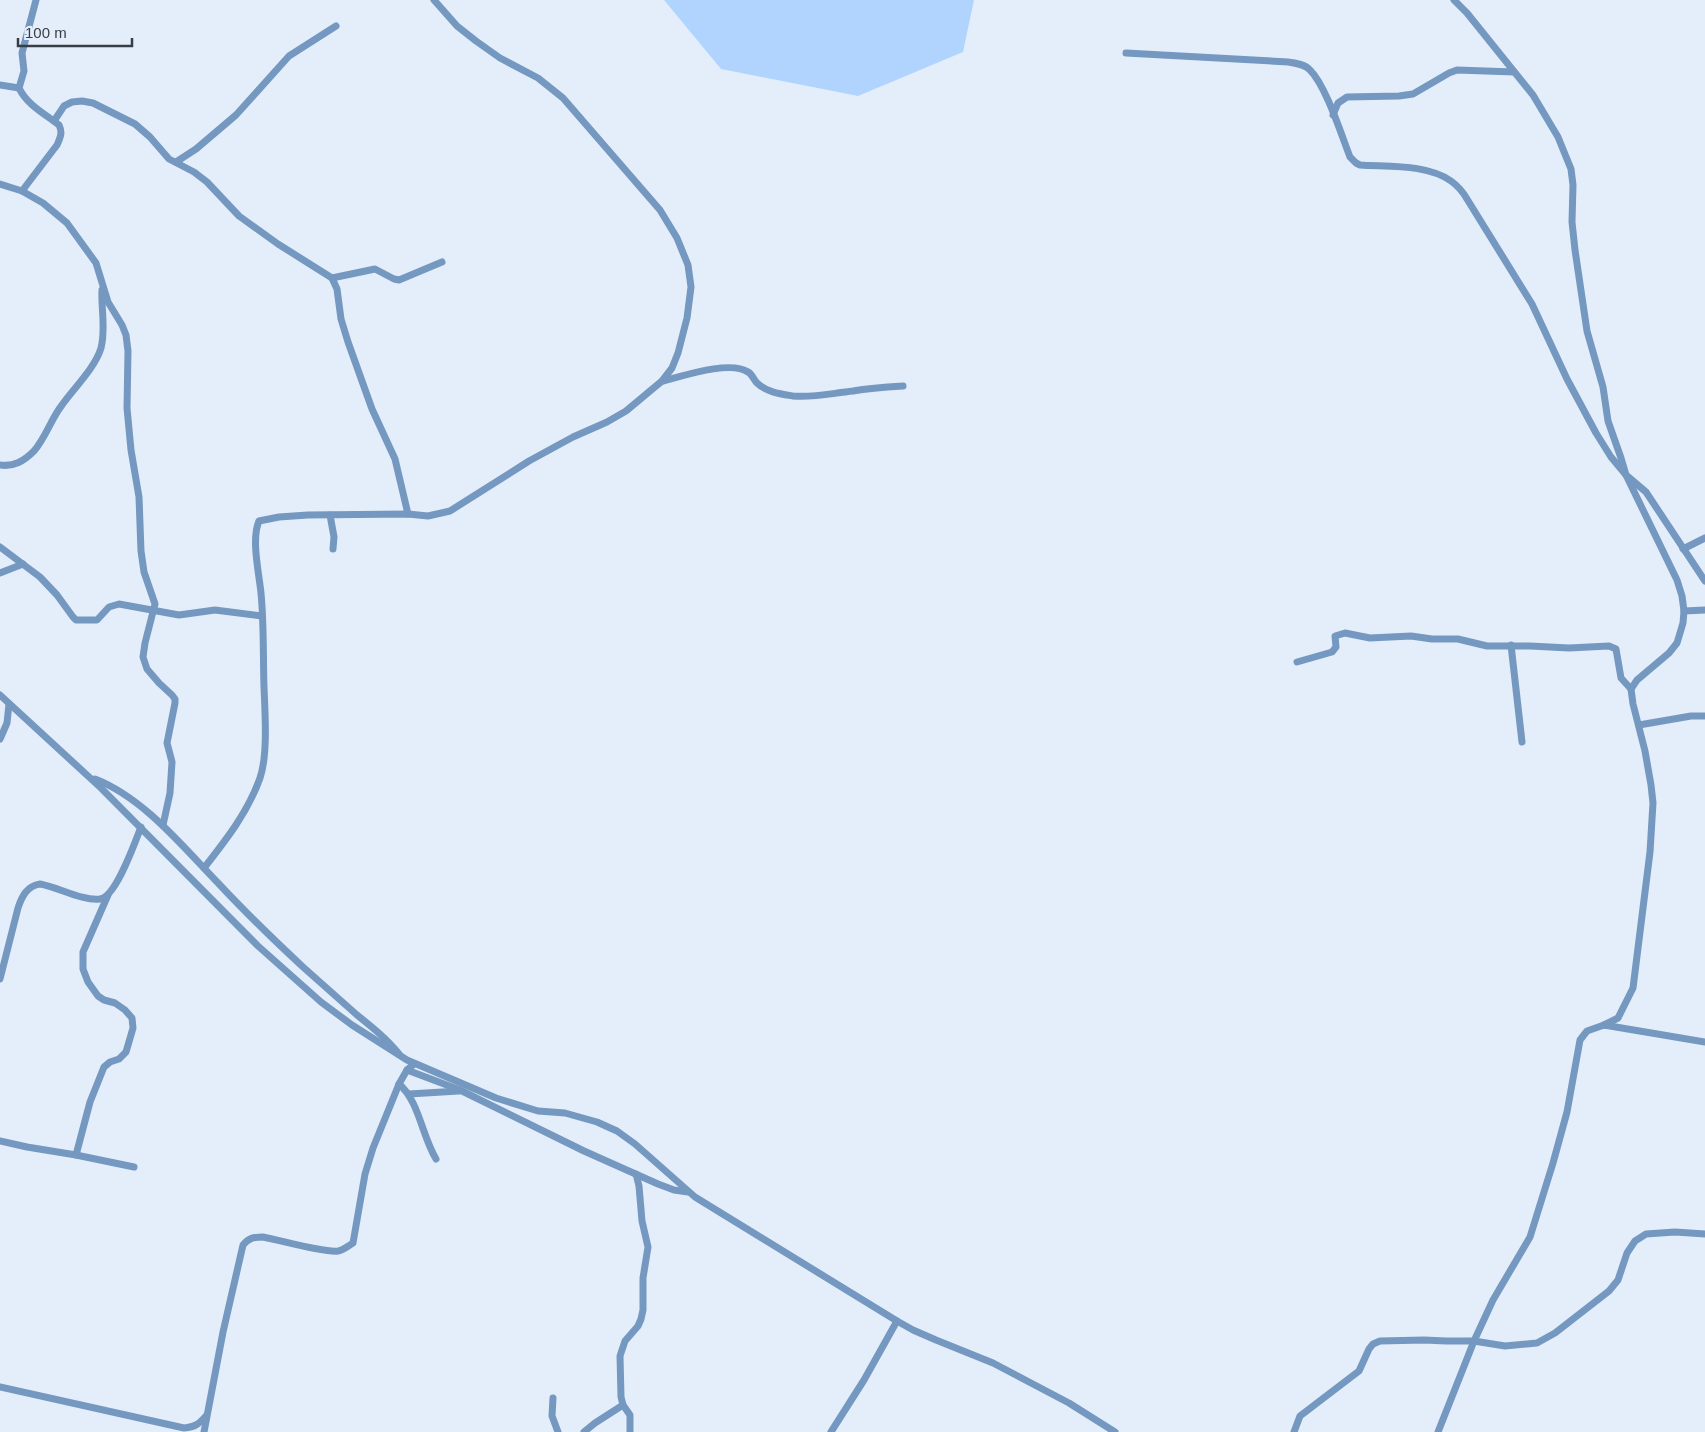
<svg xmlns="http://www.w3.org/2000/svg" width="1705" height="1432" viewBox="0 0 1705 1432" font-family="Helvetica,sans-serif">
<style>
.green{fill:#b1d4fe}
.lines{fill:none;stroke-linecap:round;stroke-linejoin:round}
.street{stroke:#7598c1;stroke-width:7}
</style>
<rect width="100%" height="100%" fill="#e4eefb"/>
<polygon class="green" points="664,0 974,0 963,52 858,96 721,69"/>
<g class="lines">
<g class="street">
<polyline points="1454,0 1467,13 1533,95 1558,137 1571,169 1573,185 1572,222 1575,250 1587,331 1603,387 1608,421 1621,458 1626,475 1646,492 1705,581"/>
<path d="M1126 53 1288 62C1295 63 1305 64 1310 70 1326 86 1341 134 1350 157L1356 163 1360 165C1389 167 1427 164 1451 181 1458 186 1463 192 1467 199L1532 304 1567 379 1596 433 1611 457 1626 475 1677 580 1682 596 1684 611 1683 623 1677 643 1669 653 1637 680 1631 689 1633 704 1645 751 1651 785 1653 803 1650 852 1633 988 1618 1018 1604 1025"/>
<polyline points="0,85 19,88"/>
<polyline points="1333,115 1338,103 1347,97 1399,96 1413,94 1449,73 1457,70 1514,72"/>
<polyline points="54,121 64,106 72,102 82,101 93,103 135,124 150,137 169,159 194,172 207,182 239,216 278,244 332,278 337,289 341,319 348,342 372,409 395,459 408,514"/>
<polyline points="176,162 196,149 236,115 289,56 336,26"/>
<polyline points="0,184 22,191 43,203 67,223 96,263 108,302 122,325 126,335 128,351 127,408 131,450 139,497 141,551 144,572 155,604 145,643 143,657 147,669 159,683 172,695 175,699 175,703 167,743 172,762 170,793 163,825"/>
<path d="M22 191 57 145C60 138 63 133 59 125 45 114 27 105 19 88L24 71 22 53 36 0"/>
<polyline points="332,278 375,269 394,279 399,280 442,262"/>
<path d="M663 381C683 376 730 360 748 372 752 374 754 380 757 383 766 392 781 394 793 396 813 398 833 393 853 391 870 388 886 387 903 386"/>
<path d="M0 465C14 467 24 461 34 451 46 437 51 419 62 405 74 388 95 368 101 348 106 329 101 309 102 290"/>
<polyline points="330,515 334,537 333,549"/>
<polyline points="0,547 40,577 57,595 73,617 76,620 97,620 109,607 119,604 179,615 215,610 262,616"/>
<polyline points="1683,549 1705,538"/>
<polyline points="0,573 23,564"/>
<polyline points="1684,611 1705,610"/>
<polyline points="1511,645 1522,742"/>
<polyline points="1297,662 1332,652 1336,647 1335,636 1345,633 1370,638 1411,636 1432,639 1458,639 1487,646 1530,646 1569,648 1609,646 1616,649 1621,678 1631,689"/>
<polyline points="0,695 101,788 258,946 321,1002 352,1025 407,1060 496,1098 538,1111 565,1113 597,1122 617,1131 635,1144 695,1197 897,1321 913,1330 936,1340 993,1363 1069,1403 1115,1432"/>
<polyline points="1639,725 1691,716 1705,716"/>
<polyline points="0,739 7,723 9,704"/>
<path d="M95 779C144 798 183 847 219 884 246 913 274 940 303 967 321 983 339 999 357 1015 372 1027 387 1039 399 1054"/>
<path d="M204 868C226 840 248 812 260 778 268 755 265 713 264 687 263 656 264 624 261 593 259 573 251 539 259 521L279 517 308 515 408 514 428 516 450 511 529 461 573 437 607 422 626 411 662 381 672 368 678 353 687 318 691 287 688 265 677 238 660 210 563 98 538 78 500 58 476 41 457 26 434 0"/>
<path d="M0 979 18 908C22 896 27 886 40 884 58 887 82 901 100 899 116 897 135 842 141 827"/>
<polyline points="407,1070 460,1090 584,1151 658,1184 674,1190 688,1192"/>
<path d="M399 1084C419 1101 422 1136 436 1159"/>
<polyline points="409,1094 459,1091"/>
<polyline points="0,1141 27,1147 76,1155 134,1167"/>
<polyline points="76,1155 90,1102 104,1067 110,1062 119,1059 126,1052 133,1028 132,1018 125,1010 115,1003 104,1000 98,996 88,982 83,969 83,952 108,895"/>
<path d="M0 1387 184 1428C195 1427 199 1424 206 1416"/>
<polyline points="553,1398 552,1416 558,1432"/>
<path d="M204 1432 223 1332 243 1245C249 1238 253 1237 263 1237 280 1240 323 1253 338 1251 344 1250 348 1246 353 1243L365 1174 373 1148 399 1084 407 1070 414 1064"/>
<polyline points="584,1432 595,1423 623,1405"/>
<polyline points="630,1432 630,1415 623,1405 621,1397 620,1356 625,1341 638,1326 641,1319 643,1310 643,1278 648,1247 642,1221 639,1186 636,1174"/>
<polyline points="831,1432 864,1380 897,1321"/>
<polyline points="1294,1432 1300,1416 1359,1371 1369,1349 1373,1344 1380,1341 1424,1340 1446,1341 1474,1341 1505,1346 1537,1343 1555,1333 1609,1291 1618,1280 1627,1253 1635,1241 1646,1234 1675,1232 1705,1234"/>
<polyline points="1438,1432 1474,1341 1493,1300 1530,1237 1553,1163 1567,1112 1580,1040 1587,1031 1604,1025 1705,1042"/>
</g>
</g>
<path d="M18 38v8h114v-8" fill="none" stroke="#363d45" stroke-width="2.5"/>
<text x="25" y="38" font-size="15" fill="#363d45" stroke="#e4eefb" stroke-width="4" paint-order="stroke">100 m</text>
</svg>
